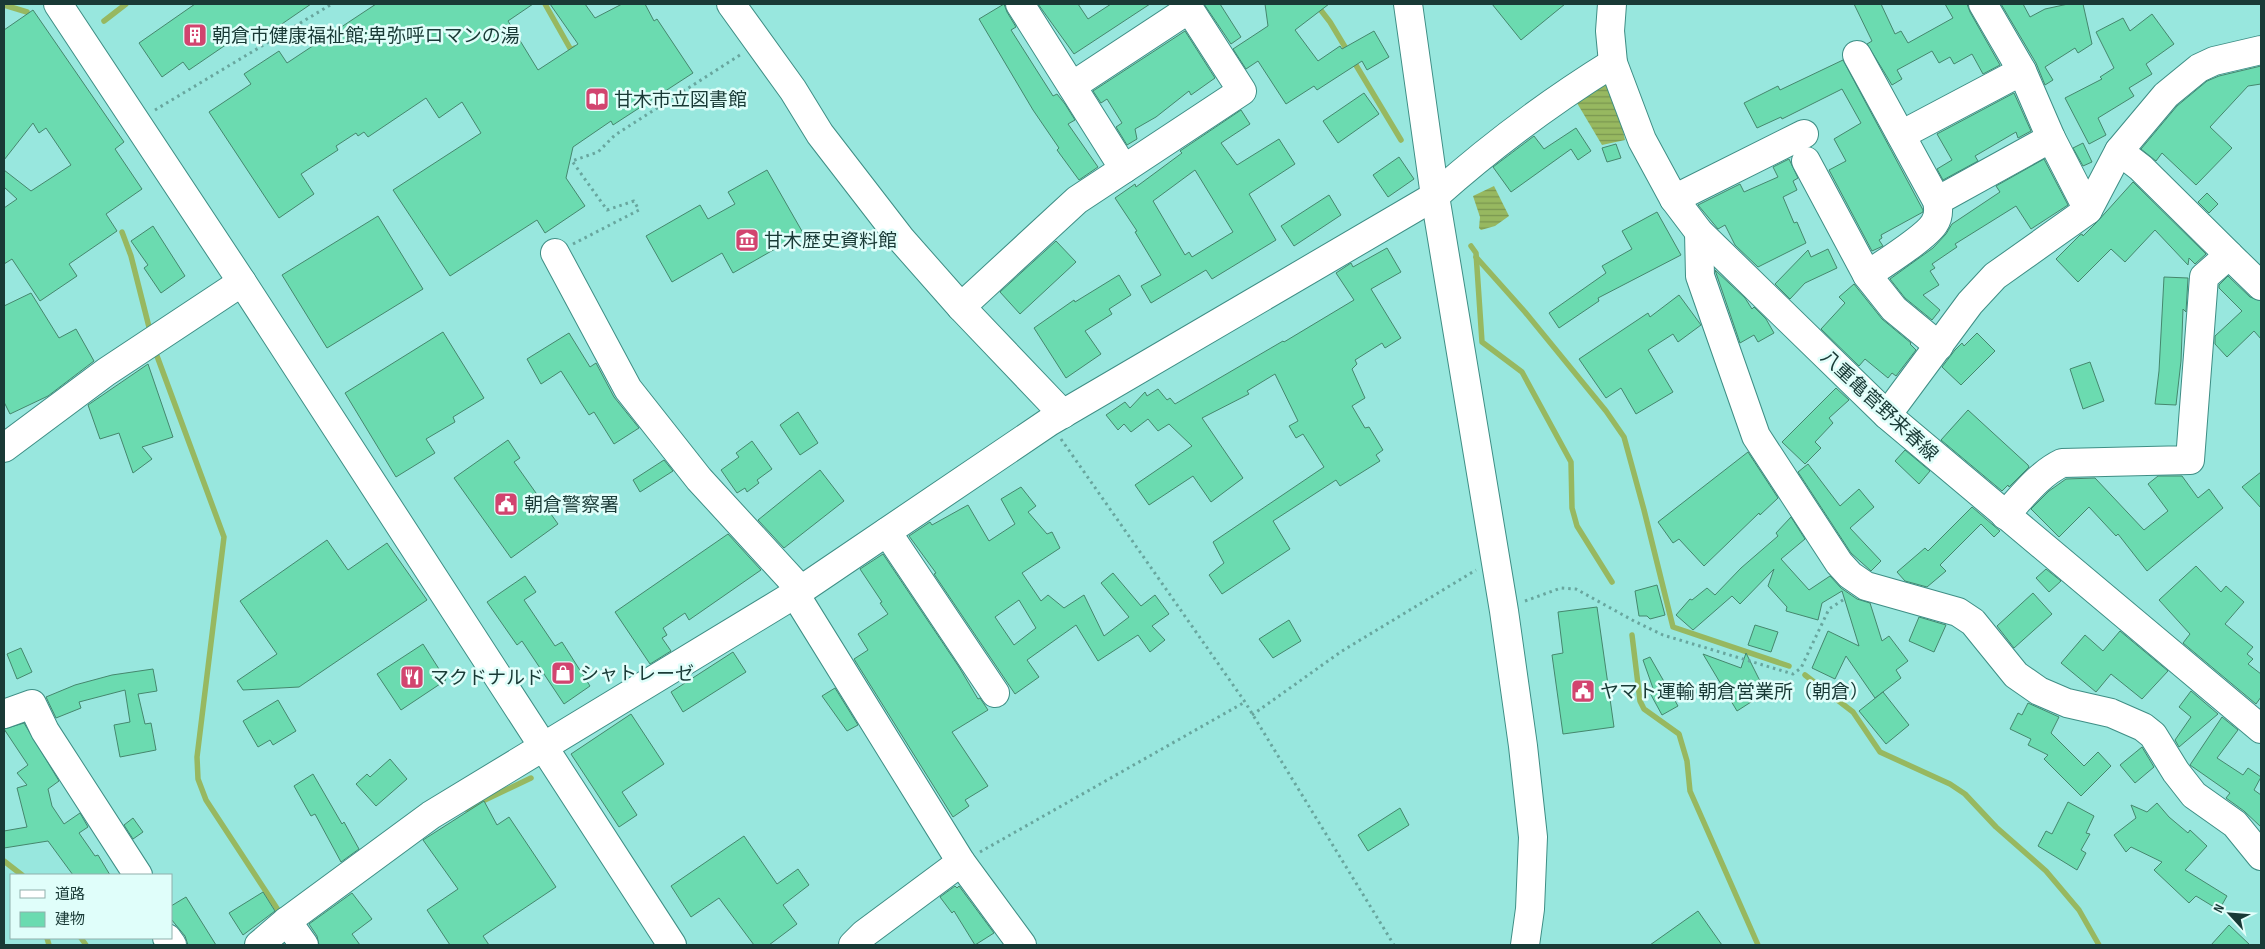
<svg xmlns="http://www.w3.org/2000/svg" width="2265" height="949" viewBox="0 0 2265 949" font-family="'Sofia Sans Condensed','Noto Sans JP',sans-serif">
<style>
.water{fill:url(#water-rules)}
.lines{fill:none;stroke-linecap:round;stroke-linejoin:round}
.stream{stroke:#97b860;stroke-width:5.5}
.building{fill:#6bdbb0;stroke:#45876d;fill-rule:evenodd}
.minor-casing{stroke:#3e8e85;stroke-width:30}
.major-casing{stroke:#3e8e85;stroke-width:30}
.path{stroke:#68a69e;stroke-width:3;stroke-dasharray:2.5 4;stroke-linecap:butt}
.minor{stroke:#fff;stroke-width:28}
.major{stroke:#fff;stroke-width:28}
.labels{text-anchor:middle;stroke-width:5;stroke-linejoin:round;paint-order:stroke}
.poi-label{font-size:19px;fill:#193a36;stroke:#e0fefa;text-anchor:start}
.street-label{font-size:19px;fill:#193a36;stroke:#e0fefa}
</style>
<defs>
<pattern id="water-rules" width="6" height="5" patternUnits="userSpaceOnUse" patternTransform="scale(1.25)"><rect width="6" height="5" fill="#97b860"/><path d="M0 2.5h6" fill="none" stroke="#7a9750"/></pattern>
</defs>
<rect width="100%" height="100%" fill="#98e7de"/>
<g class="water">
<polygon points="1607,82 1613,85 1625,140 1602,145 1577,103"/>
<polygon points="1494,186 1509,216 1495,226 1481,230 1479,228 1480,217 1473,196"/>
</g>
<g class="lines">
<g class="stream">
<polyline points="545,4 571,50 575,48"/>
<polyline points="1316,4 1330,22 1401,140"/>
<polyline points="4,5 27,12"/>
<polyline points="104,21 126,4"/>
<polyline points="122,232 131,256 149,327"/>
<polyline points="1471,246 1476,253 1482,342 1522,372 1571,462 1572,508 1577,526 1612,582"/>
<polyline points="1476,257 1525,312 1606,411 1624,437 1644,510 1673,627 1789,666"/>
<polyline points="157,356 224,537 197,757 198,779 206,800 280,913"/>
<polyline points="1632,635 1640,701 1644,709 1679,734 1687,761 1690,791 1758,945"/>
<polyline points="1805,675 1853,712 1880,752 1950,784 1965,794 1996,827 2046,871 2079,910 2099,945"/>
<polyline points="466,809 531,778"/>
<polyline points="4,861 22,875"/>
<polyline points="47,938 49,945"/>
<polyline points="81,938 86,945"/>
</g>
</g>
<g class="building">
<polygon points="195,4 311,4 257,41 249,29 189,70 183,62 162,77 139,43"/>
<polygon points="376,4 533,4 508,21 538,70 578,44 550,4 585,4 595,18 622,4 645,4 654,21 657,19 693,73 613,125 611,121 573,147 566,178 585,206 545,233 537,220 450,276 393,190 481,133 462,102 439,118 426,98 368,137 364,132 358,136 356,133 336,146 338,150 301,174 314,194 279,218 209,112 251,84 244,74 279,51 287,63"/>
<polygon points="1004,4 1007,12 1016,27 1011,30 1053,96 1057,94 1065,104 1075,120 1068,124 1098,167 1079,180 1057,150 1059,148 1033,110 979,19"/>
<polygon points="1038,4 1078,4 1088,19 1111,4 1150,4 1074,54"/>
<polygon points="1204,4 1220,4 1241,37 1231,44"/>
<polygon points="1265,4 1329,4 1295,30 1318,61 1340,46 1342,49 1374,31 1389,57 1367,70 1362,61 1317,90 1314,86 1286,104 1258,61 1246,69 1233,49 1268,26"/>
<polygon points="1492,4 1565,4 1521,40"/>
<polygon points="1854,4 1881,4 1895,34 1901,31 1908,43 1953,18 1945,4 1967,4 1970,12 2000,65 1983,74 1972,54 1954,64 1950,57 1939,63 1932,51 1897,70 1902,79 1892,85 1867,44 1872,41"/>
<polygon points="2001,4 2023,4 2030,17 2045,9 2068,4 2083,4 2092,44 2078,53 2075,48 2045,67 2053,80 2045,85 2036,63"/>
<polygon points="33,10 124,142 115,149 142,189 106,214 117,231 69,264 77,276 40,301 12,259 4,264 4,208 17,199 4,187 4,170 31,191 71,165 46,128 39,133 33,123 4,160 4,30"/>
<polygon points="2152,14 2174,44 2146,64 2152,74 2129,88 2134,96 2098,118 2106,135 2089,144 2065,98 2102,79 2100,77 2114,68 2096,32 2123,18 2130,31"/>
<polygon points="1185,31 1215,78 1191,95 1189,91 1156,117 1135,129 1137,139 1127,145 1116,127 1122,123 1107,99 1101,103 1093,91"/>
<polygon points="1843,60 1923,210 1923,212 1881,235 1882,238 1879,240 1883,246 1872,251 1829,170 1846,161 1834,139 1861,123 1842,89 1782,119 1781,117 1757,128 1744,103 1778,86 1780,90"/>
<polygon points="2261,66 2261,84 2248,86 2210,127 2232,148 2196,185 2162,153 2156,161 2141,149 2177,106 2207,81 2219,76"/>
<polygon points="1364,93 1379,114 1338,143 1323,121"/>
<polygon points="2014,93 2031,131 2018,138 2016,132 1975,156 1978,161 1943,180 1937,169 1952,160 1937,134"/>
<path d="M1241 110 1250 124 1221 143 1237 165 1279 139 1295 164 1249 194 1276 240 1212 279 1206 270 1151 303 1141 286 1161 275 1135 232 1137 231 1115 198 1135 184 1136 187 1182 153 1180 151ZM1195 170 1233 232 1192 257 1189 252 1185 255 1153 201Z"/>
<polygon points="1576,128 1591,151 1578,160 1571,149 1511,192 1493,167 1534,136 1544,149"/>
<polygon points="2083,143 2092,162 2083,166 2073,148"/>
<polygon points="1616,144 1621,158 1607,162 1602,148"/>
<polygon points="1399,157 1414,179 1388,197 1373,175"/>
<polygon points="1789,159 1798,178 1793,181 1797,190 1783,197 1794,223 1797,222 1806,243 1758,267 1735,245 1725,225 1718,229 1698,205 1740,184 1744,192 1778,177 1773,167"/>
<polygon points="2044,159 2068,205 2031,229 2016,206 1955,244 1957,247 1932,264 1935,268 1930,271 1939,285 1923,295 1940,310 1932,320 1905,298 1890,279 1933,248 1946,234 1952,224 2000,192 1996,186"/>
<polygon points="767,170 803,233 733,273 722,253 672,282 646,236 700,205 708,219 735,204 728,192"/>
<polygon points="2133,182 2206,254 2195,264 2189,258 2188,265 2155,230 2125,262 2111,249 2078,282 2056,259 2080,235 2082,234 2083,236 2097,222"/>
<polygon points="2207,193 2218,204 2209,213 2198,202"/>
<polygon points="1329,195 1341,215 1294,246 1281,226"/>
<polygon points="1657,212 1681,255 1598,298 1599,301 1559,328 1549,313 1606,273 1602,266 1632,249 1622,231"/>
<polygon points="378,216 423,289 327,348 282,275"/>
<polygon points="153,226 185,276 161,293 144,268 148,265 131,241"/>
<polygon points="1056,241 1076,262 1020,314 1000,292"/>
<polygon points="1387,248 1401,272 1371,289 1401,338 1385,348 1382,343 1355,360 1357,364 1352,369 1365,398 1352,406 1365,428 1369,427 1383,450 1376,455 1380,461 1340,486 1336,480 1273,521 1290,549 1222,594 1209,575 1224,563 1213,542 1324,467 1303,434 1296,438 1289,426 1298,421 1275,374 1247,391 1249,394 1202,418 1243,478 1211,502 1193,476 1149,505 1135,485 1192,446 1169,424 1158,431 1148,419 1131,432 1124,424 1118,430 1106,415 1125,402 1130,408 1145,392 1147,396 1158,389 1167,400 1170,398 1175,404 1283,341 1284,342 1354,300 1336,273 1351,263 1353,267"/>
<polygon points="1828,249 1837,268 1805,283 1790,299 1775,284 1808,250 1811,257"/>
<polygon points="1715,270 1745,298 1752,309 1754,307 1766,319 1774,333 1758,342 1754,335 1740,343"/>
<polygon points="1119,275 1131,295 1109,309 1112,314 1085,331 1101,354 1066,378 1034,328 1074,300 1075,302"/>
<polygon points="2228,276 2250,297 2261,301 2261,339 2254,331 2227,357 2215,344 2215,336 2242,311 2219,288 2219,285"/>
<polygon points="2164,277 2188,278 2186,312 2183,309 2181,361 2176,405 2155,404 2159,371"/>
<polygon points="1854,284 1882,319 1911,343 1910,344 1916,350 1896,376 1892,373 1888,378 1865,359 1859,366 1821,329 1845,303 1839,297"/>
<polygon points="31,293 59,338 76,329 94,361 48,396 10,414 4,402 4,306"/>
<polygon points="1679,295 1701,325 1678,342 1673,334 1648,350 1673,392 1636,414 1621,388 1606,398 1579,359 1648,313 1650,317"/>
<polygon points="443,332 484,398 453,417 455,422 426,439 435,453 396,477 345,393"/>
<polygon points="569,333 590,367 596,363 614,397 639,428 614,444 594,412 589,415 561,371 541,384 527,359"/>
<polygon points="1977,333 1995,351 1961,385 1942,367 1955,350 1962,343 1964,346"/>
<polygon points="2090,362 2104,401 2083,409 2070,369"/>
<polygon points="148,364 173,437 142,447 152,459 133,473 119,433 100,439 88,405"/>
<polygon points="1836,388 1849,400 1829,418 1833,423 1815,442 1821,448 1805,464 1782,442"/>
<polygon points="1968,410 2028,465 2029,467 2009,487 2008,485 2002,491 1941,440"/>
<polygon points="798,412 818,443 800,455 780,425"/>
<polygon points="508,440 520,458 514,462 558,524 511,558 454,478"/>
<polygon points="752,441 772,469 757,480 759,483 747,492 745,488 737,493 721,470 739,457 736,453"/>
<polygon points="1905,450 1930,471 1919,484 1895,461"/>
<polygon points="1748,452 1778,498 1760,515 1759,513 1704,566 1679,539 1673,543 1658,522"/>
<polygon points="664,460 673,471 640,492 633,480"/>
<polygon points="1808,464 1840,506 1859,489 1874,507 1850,528 1881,561 1871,571 1851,553 1798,472"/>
<polygon points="820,470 844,501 784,548 758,520"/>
<polygon points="2261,472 2261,508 2242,487"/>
<polygon points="2158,476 2182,476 2198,498 2209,489 2223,508 2147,571 2118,534 2116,536 2089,507 2059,537 2031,509 2049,491 2066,479 2095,478 2144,530 2168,511 2148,484"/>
<path d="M1021 487 1036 506 1028 512 1047 534 1052 532 1060 548 1022 573 1041 601 1048 595 1064 608 1084 595 1104 636 1129 617 1101 583 1113 573 1141 606 1155 595 1169 614 1152 626 1165 640 1150 652 1138 635 1098 661 1076 625 1027 660 1039 677 1015 694 934 574 936 573 909 536 930 522 932 525 968 505 989 541 1015 524 1001 499ZM1019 600 1036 628 1014 645 995 617Z"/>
<polygon points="1972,507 2000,531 1994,537 1981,524 1940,565 1946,571 1927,587 1905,581 1897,572 1925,548 1928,551"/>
<polygon points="1791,517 1805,539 1781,559 1809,590 1830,576 1841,588 1857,599 1870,603 1882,641 1889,636 1908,661 1896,670 1901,678 1875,698 1846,656 1835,679 1812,668 1828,631 1859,646 1842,591 1822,603 1818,620 1786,611 1787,607 1768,586 1774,569 1740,604 1732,596 1693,630 1676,615 1690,599 1692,600 1707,588 1715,595 1741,568 1778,536 1776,533"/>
<polygon points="728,534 761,570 689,620 685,613 663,628 667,635 662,638 671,651 650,664 615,612"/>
<polygon points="327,540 348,570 387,543 427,600 299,687 243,690 237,681 277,654 240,601"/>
<polygon points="883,554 959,667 978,699 980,698 988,710 952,732 988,786 965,800 969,806 953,817 854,659 868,650 858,634 888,614 880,603 882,602 860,569"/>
<polygon points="2196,566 2221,592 2226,586 2244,602 2225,624 2253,647 2247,654 2253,659 2248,664 2261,674 2261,697 2256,704 2183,643 2190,634 2159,600"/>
<polygon points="2046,569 2061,581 2049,592 2036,578"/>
<polygon points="525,576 536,592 524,600 555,646 562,642 590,686 564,704 522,641 517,645 487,602"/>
<polygon points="1657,585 1665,615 1650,619 1647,616 1639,616 1635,591"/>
<polygon points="2033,593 2052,614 2014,648 1997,626"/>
<polygon points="1597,607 1614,727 1563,734 1552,655 1563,653 1558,612"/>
<polygon points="1919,617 1946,625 1934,652 1909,641"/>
<polygon points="1289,620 1301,641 1273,658 1259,639"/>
<polygon points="1755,625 1778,632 1771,652 1748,645"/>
<polygon points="2120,631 2168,671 2142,699 2111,674 2096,692 2061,663 2085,635 2103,651"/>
<polygon points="423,644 446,680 401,710 377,674"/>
<polygon points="21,648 32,672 17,679 7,654"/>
<polygon points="733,652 746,672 683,712 671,692"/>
<polygon points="1746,653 1761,683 1758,690 1762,695 1737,711 1703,654 1741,668"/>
<polygon points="1650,657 1678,706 1662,715 1650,693 1654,691 1643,660"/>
<polygon points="153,669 157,691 138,694 145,724 151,723 156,750 120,757 114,725 130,722 125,690 79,702 81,708 56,718 46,697 75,685 112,675"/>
<polygon points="835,688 858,725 847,731 822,696"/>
<polygon points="2191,691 2218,714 2179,747 2175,740 2191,717 2179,707"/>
<polygon points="1883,692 1909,725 1886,744 1859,711"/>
<polygon points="278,700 296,731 273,745 270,740 258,747 243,721"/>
<polygon points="2028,703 2059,717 2051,733 2084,766 2098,752 2111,766 2081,796 2044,759 2048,755 2028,745 2031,739 2010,729 2018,713 2022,715"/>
<polygon points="631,714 664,764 622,792 637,815 619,827 571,754"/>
<polygon points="2222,717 2238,730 2217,758 2243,775 2248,768 2261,777 2254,790 2261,795 2261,827 2244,811 2226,798 2230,793 2190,765"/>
<polygon points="24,723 59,781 48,789 52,806 64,824 80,813 88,827 79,833 95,856 98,855 110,875 73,875 48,841 4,848 4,831 27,827 17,788 27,785 17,773 28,765 4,729"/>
<polygon points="2142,747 2154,767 2135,783 2120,765"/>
<polygon points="390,759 407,779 376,806 356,784 367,774 370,777"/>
<polygon points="313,774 342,824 344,822 359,849 341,862 315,814 311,816 294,786"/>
<polygon points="484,801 497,825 509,817 556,887 483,936 489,945 450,945 427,910 458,889 423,840"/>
<polygon points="2068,802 2094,816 2086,833 2090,834 2081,850 2086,853 2077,870 2038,846 2046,831 2052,834"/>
<polygon points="2157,803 2169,817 2188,833 2190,830 2207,846 2185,870 2227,896 2219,910 2196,896 2189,903 2154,870 2162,862 2131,847 2126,852 2114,835 2136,818 2131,805 2147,812"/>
<polygon points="1400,808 1409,825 1368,851 1358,835"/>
<polygon points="133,818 143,832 133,839 124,825"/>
<polygon points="744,836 777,884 798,869 809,885 783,905 797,924 769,945 754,945 719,898 691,917 671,886"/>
<polygon points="955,886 957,888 959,886 994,933 975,945 954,911 952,913 940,897"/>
<polygon points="263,892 275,911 243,935 229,913"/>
<polygon points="352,893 372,919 352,934 360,945 319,945 317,936 309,924"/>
<polygon points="186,897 216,945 188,945 185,936 171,919 171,906"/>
<polygon points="1698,911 1722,945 1650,945"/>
<polygon points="2229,925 2250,945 2211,945"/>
</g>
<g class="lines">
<g class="minor-casing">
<g id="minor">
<polyline points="58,4 242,282 672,945"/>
<polyline points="731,4 793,90 820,134 901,239 961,307 1063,414"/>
<polyline points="1020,4 1124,169"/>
<polyline points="1408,4 1435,196 1504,611 1523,746 1533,837 1530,909 1525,945"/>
<polyline points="1983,4 2022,71 2051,138 2088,210"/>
<path d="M1857 55 1937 201C1939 210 1939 217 1934 224 1926 237 1882 265 1867 275"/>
<polyline points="1072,86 1189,9"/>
<polyline points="1901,135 2022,71"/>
<polyline points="1806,161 1867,275 1894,309 1939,346"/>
<polyline points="1674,199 1804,134"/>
<polyline points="1937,201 2051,138"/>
<polyline points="1699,232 1700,276 1756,436 1839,563 1850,575 1866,586 1958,612 1973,622 2016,675 2039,691 2067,703 2111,713 2143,727 2153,735 2176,772 2194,795 2235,824 2261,856"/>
<polyline points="555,253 628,389 699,479 801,590"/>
<polyline points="2229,255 2261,286"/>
<polyline points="961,307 1077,200 1242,91 1186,4"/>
<polyline points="1887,415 1970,303 1995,276 2088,210 2119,151 2166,95 2199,68 2214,61 2261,50"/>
<polyline points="4,448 106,372 242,282"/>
<path d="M2005 515C2023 496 2039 474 2062 463L2190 460 2204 277 2229 255 2141 168 2119 151"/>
<polyline points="887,532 995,693"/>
<polyline points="795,594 961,862 1022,945"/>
<polyline points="4,714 32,704 45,731 138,875"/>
<polyline points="287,921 304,945"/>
<polyline points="167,938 172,945"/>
<path d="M259 945 287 921 431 815 795 594 1049 422 1435 196C1490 147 1550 102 1613 63"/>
<polyline points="853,945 864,934 961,862"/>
</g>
</g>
<g class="major-casing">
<polyline id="major" points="1612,4 1610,31 1613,63 1642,140 1674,199 1699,232 1887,415 2261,729"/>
</g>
<g class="path">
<polyline points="155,110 332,4"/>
<polyline points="573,244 639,210 634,201 607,210 572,161 598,152 615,135 740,55"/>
<polyline points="1061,439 1245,702 1394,945"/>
<polyline points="1525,601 1561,588 1576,589 1634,621 1663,635 1793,674 1801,668 1829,609 1846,598"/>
<polyline points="1252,715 1342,651 1476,570"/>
<polyline points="980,852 1245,702"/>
</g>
<use href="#minor" class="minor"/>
<use href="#major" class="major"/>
</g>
<defs>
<g id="building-square" transform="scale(1.25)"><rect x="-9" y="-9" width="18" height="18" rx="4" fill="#d2446f" stroke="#e0fefa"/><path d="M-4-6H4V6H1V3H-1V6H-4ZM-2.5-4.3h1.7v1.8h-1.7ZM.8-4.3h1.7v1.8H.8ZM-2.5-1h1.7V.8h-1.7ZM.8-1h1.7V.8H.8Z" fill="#fff"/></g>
<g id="library-square" transform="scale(1.25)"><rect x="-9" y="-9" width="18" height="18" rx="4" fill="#d2446f" stroke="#e0fefa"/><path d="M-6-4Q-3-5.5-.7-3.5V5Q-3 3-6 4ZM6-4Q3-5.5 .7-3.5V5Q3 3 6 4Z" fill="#fff"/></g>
<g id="museum-square" transform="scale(1.25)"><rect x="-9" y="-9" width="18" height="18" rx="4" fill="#d2446f" stroke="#e0fefa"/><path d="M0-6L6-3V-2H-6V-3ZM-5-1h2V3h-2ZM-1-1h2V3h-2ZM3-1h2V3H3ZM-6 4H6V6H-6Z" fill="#fff"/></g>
<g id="civic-square" transform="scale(1.25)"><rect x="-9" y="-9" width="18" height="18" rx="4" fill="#d2446f" stroke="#e0fefa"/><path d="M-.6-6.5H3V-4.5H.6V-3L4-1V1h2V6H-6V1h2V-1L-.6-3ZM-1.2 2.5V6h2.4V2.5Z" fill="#fff"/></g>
<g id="shop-square" transform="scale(1.25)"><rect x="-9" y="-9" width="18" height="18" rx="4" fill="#d2446f" stroke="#e0fefa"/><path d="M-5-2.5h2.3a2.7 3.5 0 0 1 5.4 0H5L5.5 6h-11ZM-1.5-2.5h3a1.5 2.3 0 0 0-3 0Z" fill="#fff"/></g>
<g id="restaurant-square" transform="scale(1.25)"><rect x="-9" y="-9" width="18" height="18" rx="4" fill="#d2446f" stroke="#e0fefa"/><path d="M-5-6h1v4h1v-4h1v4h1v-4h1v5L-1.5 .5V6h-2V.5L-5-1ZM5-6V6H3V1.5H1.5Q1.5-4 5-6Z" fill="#fff"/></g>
</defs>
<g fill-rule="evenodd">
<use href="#building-square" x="195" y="35"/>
<use href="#library-square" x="597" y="99"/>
<use href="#museum-square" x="747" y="240"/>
<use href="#civic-square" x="506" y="504"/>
<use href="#shop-square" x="563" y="673"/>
<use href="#restaurant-square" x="412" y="677"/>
<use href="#civic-square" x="1583" y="691"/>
</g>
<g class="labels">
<g class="poi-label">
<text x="212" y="42">朝倉市健康福祉館;卑弥呼ロマンの湯</text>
<text x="614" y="106">甘木市立図書館</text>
<text x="764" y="247">甘木歴史資料館</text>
<text x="524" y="511">朝倉警察署</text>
<text x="580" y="680">シャトレーゼ</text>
<text x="430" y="684">マクドナルド</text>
<text x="1600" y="698">ヤマト運輸 朝倉営業所（朝倉）</text>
</g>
<g class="street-label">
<text transform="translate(1880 405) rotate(43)" y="7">八重亀菅野来春線</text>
</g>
</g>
<rect width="2265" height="949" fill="none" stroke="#193a36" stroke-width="10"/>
<rect x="10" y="874" width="162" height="65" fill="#e0fefa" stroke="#90b0ac"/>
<rect x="20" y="890" width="25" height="8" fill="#ffffff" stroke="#90b0ac"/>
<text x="55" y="899" font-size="15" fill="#193a36">道路</text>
<rect x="20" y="912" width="25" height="15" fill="#6bdbb0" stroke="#90b0ac"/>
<text x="55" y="924" font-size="15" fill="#193a36">建物</text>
<g transform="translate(2230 914) rotate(296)" stroke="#e0fefa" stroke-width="4" paint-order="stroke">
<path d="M0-4L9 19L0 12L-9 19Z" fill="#193a36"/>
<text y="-8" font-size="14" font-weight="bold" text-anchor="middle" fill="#193a36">N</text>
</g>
</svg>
